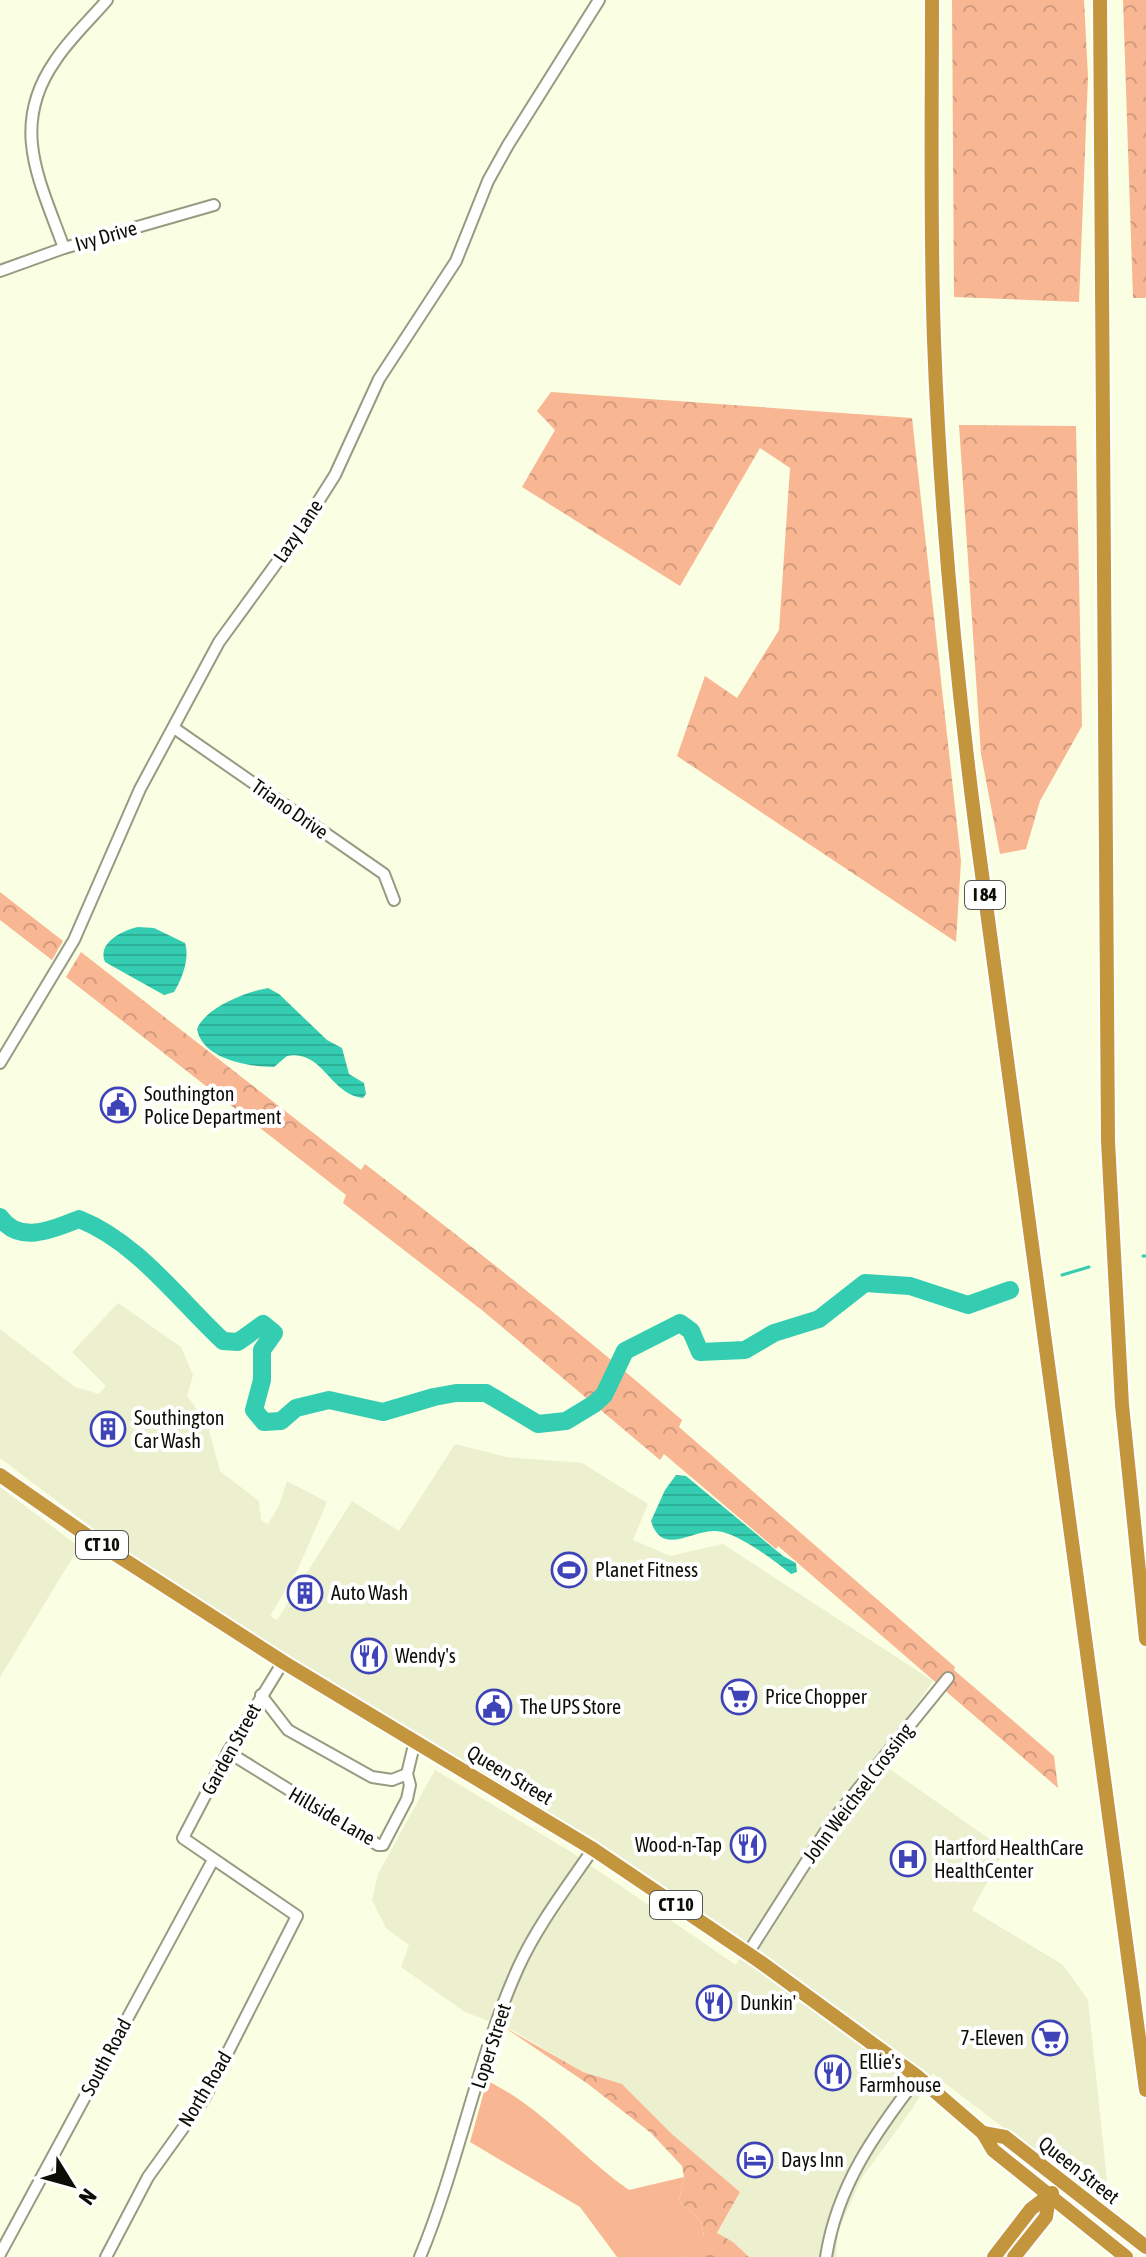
<svg xmlns="http://www.w3.org/2000/svg" width="1146" height="2257" viewBox="0 0 1146 2257" font-family="'Asap Condensed',sans-serif">
<style>
.built{fill:#ecf0cf}
.grass{fill:#f8b693}
.forest{fill:url(#forest-crowns)}
.water{fill:url(#water-rules)}
.lines{fill:none;stroke-linecap:round;stroke-linejoin:round}
.stream{stroke:#34cdb2;stroke-width:3}
.river{stroke:#34cdb2;stroke-width:18}
.minor-casing{stroke:#989b82;stroke-width:14}
.highway-casing{stroke:#fff;stroke-width:18}
.minor{stroke:#fff;stroke-width:10}
.highway{stroke:#c3963d;stroke-width:14}
.labels{text-anchor:middle;stroke-width:8;stroke-linejoin:round;paint-order:stroke}
.shield{fill:#fff;stroke:#565651;stroke-width:2}
.shield-label{font-size:18px;font-weight:bold;fill:#0d0e06}
.street-label{font-size:20px;fill:#0d0e06;stroke:#fff}
.poi-label{font-size:20px;fill:#0d0e06;stroke:#fff;text-anchor:start}
</style>
<defs>
<pattern id="forest-crowns" width="20" height="18" patternUnits="userSpaceOnUse" patternTransform="scale(2)"><rect width="20" height="18" fill="#f8b693"/><path d="M2 6a3 3 0 1 1 6 0M12 15a3 3 0 1 1 6 0" fill="none" stroke="#d39b7d"/></pattern>
<pattern id="water-rules" width="6" height="5" patternUnits="userSpaceOnUse" patternTransform="scale(2)"><rect width="6" height="5" fill="#34cdb2"/><path d="M0 2.5h6" fill="none" stroke="#2daf98"/></pattern>
</defs>
<rect width="100%" height="100%" fill="#fafee3"/>
<g class="built">
<polygon points="118,1303 181,1347 193,1375 187,1396 207,1423 220,1471 259,1501 261,1520 268,1524 279,1506 287,1481 327,1502 298,1569 270,1616 277,1620 352,1501 399,1531 455,1444 506,1457 582,1463 648,1504 633,1540 670,1556 723,1544 933,1681 877,1760 1005,1850 972,1910 1063,1965 1088,2000 1110,2209 933,2074 912,2109 861,2179 838,2231 836,2257 749,2257 733,2242 717,2234 740,2192 673,2135 622,2084 583,2072 514,2031 465,2012 401,1967 409,1945 386,1928 372,1900 378,1874 435,1770 571,1852 736,1965 747,1942 494,1781 264,1642 127,1554 0,1458 0,1329 75,1387 99,1394 106,1386 72,1352"/>
<polygon points="0,1487 79,1547 0,1677"/>
</g>
<path class="grass" d="M487 2081C541 2106 580 2156 629 2190L684 2177 679 2201 701 2221 704 2237 685 2257H617L580 2207 470 2142Z"/>
<g class="forest">
<polygon points="952,0 1084,0 1088,77 1079,302 954,297"/>
<polygon points="1123,0 1146,0 1146,298 1133,298"/>
<polygon points="551,392 912,418 961,861 956,942 677,756 705,676 737,698 779,630 790,468 760,448 680,586 522,487 555,430 537,411"/>
<polygon points="959,425 1076,426 1082,726 1040,801 1026,849 1000,854 981,754"/>
<polygon points="0,892 63,941 52,960 0,920"/>
<path d="M81 952 361 1170 365 1164C473 1247 579 1331 682 1420L679 1427 955 1667 954 1670 1054 1756 1058 1788 778 1546 776 1549 664 1454 660 1460 483 1311 343 1203 346 1195 66 977Z"/>
<polygon points="504,2027 583,2072 622,2084 673,2135 740,2192 717,2233 733,2242 749,2257 685,2257 704,2236 701,2221 679,2201 684,2177 682,2166 651,2133 588,2084"/>
</g>
<g class="water">
<path d="M138 927 154 928 185 943C190 958 182 979 174 992L164 995 105 962C97 943 121 931 138 927Z"/>
<path d="M268 988 279 994 327 1040 342 1048 349 1074 364 1083 366 1094 363 1098C330 1095 323 1049 287 1056L274 1067C249 1067 202 1059 197 1029 206 1007 246 992 268 988Z"/>
<path d="M676 1475 686 1476 783 1556 796 1563 797 1572 791 1574C775 1561 736 1531 715 1531 691 1530 662 1557 651 1521L665 1490Z"/>
</g>
<g class="lines">
<g class="stream">
<polyline points="1143,1256 1146,1256"/>
<polyline points="1062,1275 1089,1267"/>
</g>
<path class="river" d="M0 1217C19 1245 54 1229 79 1219 137 1242 178 1299 223 1341L238 1342 263 1324 274 1333 262 1350V1380L254 1410 264 1422 281 1421 296 1408 329 1400 383 1412 434 1397 456 1393H486L538 1424 566 1421 594 1404 604 1395 625 1351 680 1323 691 1331 700 1352 745 1350 774 1333 819 1319 865 1283 910 1286 968 1305 1010 1290"/>
<g class="minor-casing">
<g id="minor">
<path d="M64 248C40 181 9 127 55 61 69 39 90 20 107 0"/>
<polyline points="0,271 64,248 214,205"/>
<polyline points="174,728 384,874 394,900"/>
<polyline points="0,1063 74,940 140,789 219,642 297,535 335,475 379,379 456,261 488,181 508,145 599,0"/>
<polyline points="261,1695 288,1730 372,1777 392,1780 407,1774"/>
<polyline points="228,1752 378,1845 383,1845 407,1799 410,1785 407,1774 415,1741"/>
<polyline points="748,1953 833,1820 948,1678"/>
<polyline points="0,2254 213,1860"/>
<polyline points="106,2257 148,2177 204,2099 297,1916 183,1838 228,1752 283,1662"/>
<path d="M420 2257C459 2163 477 2059 518 1968 537 1926 567 1887 593 1849"/>
<path d="M826 2257C837 2186 875 2133 918 2077"/>
</g>
</g>
<g class="highway-casing">
<g id="highway">
<path d="M932 0C932 113 930 227 934 340 940 504 955 667 976 830L1146 2090"/>
<polyline points="1100,0 1108,1141 1122,1405 1146,1639"/>
<polyline points="0,1475 95,1541 283,1662 593,1849 759,1961 918,2077 983,2133 993,2150 1126,2257"/>
<polyline points="983,2133 1005,2137 1146,2247"/>
<polyline points="994,2257 1031,2209 1052,2193"/>
<polyline points="1014,2257 1046,2217 1049,2197"/>
</g>
</g>
<use href="#minor" class="minor"/>
<use href="#highway" class="highway"/>
</g>
<defs>
<g id="civic-ring" transform="scale(1.8)"><circle r="9.5" fill="#fff" stroke="#3e44b8" stroke-width="1.5"/><path d="M-.6-6.5H3V-4.5H.6V-3L4-1V1h2V6H-6V1h2V-1L-.6-3ZM-1.2 2.5V6h2.4V2.5Z" fill="#3e44b8"/></g>
<g id="building-ring" transform="scale(1.8)"><circle r="9.5" fill="#fff" stroke="#3e44b8" stroke-width="1.5"/><path d="M-4-6H4V6H1V3H-1V6H-4ZM-2.5-4.3h1.7v1.8h-1.7ZM.8-4.3h1.7v1.8H.8ZM-2.5-1h1.7V.8h-1.7ZM.8-1h1.7V.8H.8Z" fill="#3e44b8"/></g>
<g id="stadium-ring" transform="scale(1.8)"><circle r="9.5" fill="#fff" stroke="#3e44b8" stroke-width="1.5"/><path d="M0-5a6.5 5 0 1 0 0 10a6.5 5 0 1 0 0-10ZM-3.5-1.8h7v3.6h-7Z" fill="#3e44b8"/></g>
<g id="restaurant-ring" transform="scale(1.8)"><circle r="9.5" fill="#fff" stroke="#3e44b8" stroke-width="1.5"/><path d="M-5-6h1v4h1v-4h1v4h1v-4h1v5L-1.5 .5V6h-2V.5L-5-1ZM5-6V6H3V1.5H1.5Q1.5-4 5-6Z" fill="#3e44b8"/></g>
<g id="supermarket-ring" transform="scale(1.8)"><circle r="9.5" fill="#fff" stroke="#3e44b8" stroke-width="1.5"/><path d="M-6-5.5h2.5l.6 2H6L4.5 2H-2.5L-4.4-4H-6ZM-1.5 3.2a1.3 1.3 0 1 0 .1 0ZM3 3.2a1.3 1.3 0 1 0 .1 0Z" fill="#3e44b8"/></g>
<g id="hospital-ring" transform="scale(1.8)"><circle r="9.5" fill="#fff" stroke="#3e44b8" stroke-width="1.5"/><path d="M-5-5h3v3.5h4V-5h3V5h-3V1.5h-4V5h-3Z" fill="#3e44b8"/></g>
<g id="hotel-ring" transform="scale(1.8)"><circle r="9.5" fill="#fff" stroke="#3e44b8" stroke-width="1.5"/><path d="M-6-4.5h1.5V1H6V5H4.5V3h-9V5H-6ZM-4 0a1.8 1.8 0 1 1 3.6 0ZM.5 0V-2.5h3Q6-2.5 6 0Z" fill="#3e44b8"/></g>
</defs>
<g fill-rule="evenodd">
<use href="#civic-ring" x="118" y="1105"/>
<use href="#building-ring" x="108" y="1429"/>
<use href="#stadium-ring" x="569" y="1570"/>
<use href="#building-ring" x="305" y="1593"/>
<use href="#restaurant-ring" x="369" y="1656"/>
<use href="#supermarket-ring" x="739" y="1697"/>
<use href="#civic-ring" x="494" y="1707"/>
<use href="#restaurant-ring" x="748" y="1845"/>
<use href="#hospital-ring" x="908" y="1859"/>
<use href="#restaurant-ring" x="714" y="2003"/>
<use href="#supermarket-ring" x="1050" y="2038"/>
<use href="#restaurant-ring" x="833" y="2073"/>
<use href="#hotel-ring" x="755" y="2160"/>
</g>
<g class="labels">
<g class="shield">
<rect x="965" y="881" width="40" height="28" rx="6"/>
<rect x="76" y="1531" width="52" height="28" rx="6"/>
<rect x="650" y="1891" width="52" height="28" rx="6"/>
</g>
<g class="shield-label">
<text x="985" y="901">I 84</text>
<text x="102" y="1551">CT 10</text>
<text x="676" y="1911">CT 10</text>
</g>
<g class="street-label">
<text transform="translate(106 236) rotate(-16)" y="7">Ivy Drive</text>
<text transform="translate(298 531) rotate(-56)" y="7">Lazy Lane</text>
<text transform="translate(290 809) rotate(35)" y="7">Triano Drive</text>
<text transform="translate(231 1749) rotate(-61)" y="7">Garden Street</text>
<text transform="translate(510 1775) rotate(31)" y="7">Queen Street</text>
<text transform="translate(858 1793) rotate(-53)" y="7">John Weichsel Crossing</text>
<text transform="translate(332 1816) rotate(30)" y="7">Hillside Lane</text>
<text transform="translate(491 2046) rotate(-72)" y="7">Loper Street</text>
<text transform="translate(106 2057) rotate(-62)" y="7">South Road</text>
<text transform="translate(205 2089) rotate(-59)" y="7">North Road</text>
<text transform="translate(1079 2170) rotate(38)" y="7">Queen Street</text>
</g>
<g class="poi-label">
<text x="144" y="1101">Southington<tspan x="144" dy="23">Police Department</tspan></text>
<text x="134" y="1425">Southington<tspan x="134" dy="23">Car Wash</tspan></text>
<text x="595" y="1577">Planet Fitness</text>
<text x="331" y="1600">Auto Wash</text>
<text x="395" y="1663">Wendy's</text>
<text x="765" y="1704">Price Chopper</text>
<text x="520" y="1714">The UPS Store</text>
<text x="722" y="1852" text-anchor="end">Wood-n-Tap</text>
<text x="934" y="1855">Hartford HealthCare<tspan x="934" dy="23">HealthCenter</tspan></text>
<text x="740" y="2010">Dunkin'</text>
<text x="1024" y="2045" text-anchor="end">7-Eleven</text>
<text x="859" y="2069">Ellie's<tspan x="859" dy="23">Farmhouse</tspan></text>
<text x="781" y="2167">Days Inn</text>
</g>
</g>
<g transform="translate(72 2185) rotate(127)" stroke="#ffffff" stroke-width="6" paint-order="stroke">
<path d="M0-6L14 30L0 20L-14 30Z" fill="#0d0e06"/>
<text y="-12" font-size="22" font-weight="bold" text-anchor="middle" fill="#0d0e06">N</text>
</g>
</svg>
